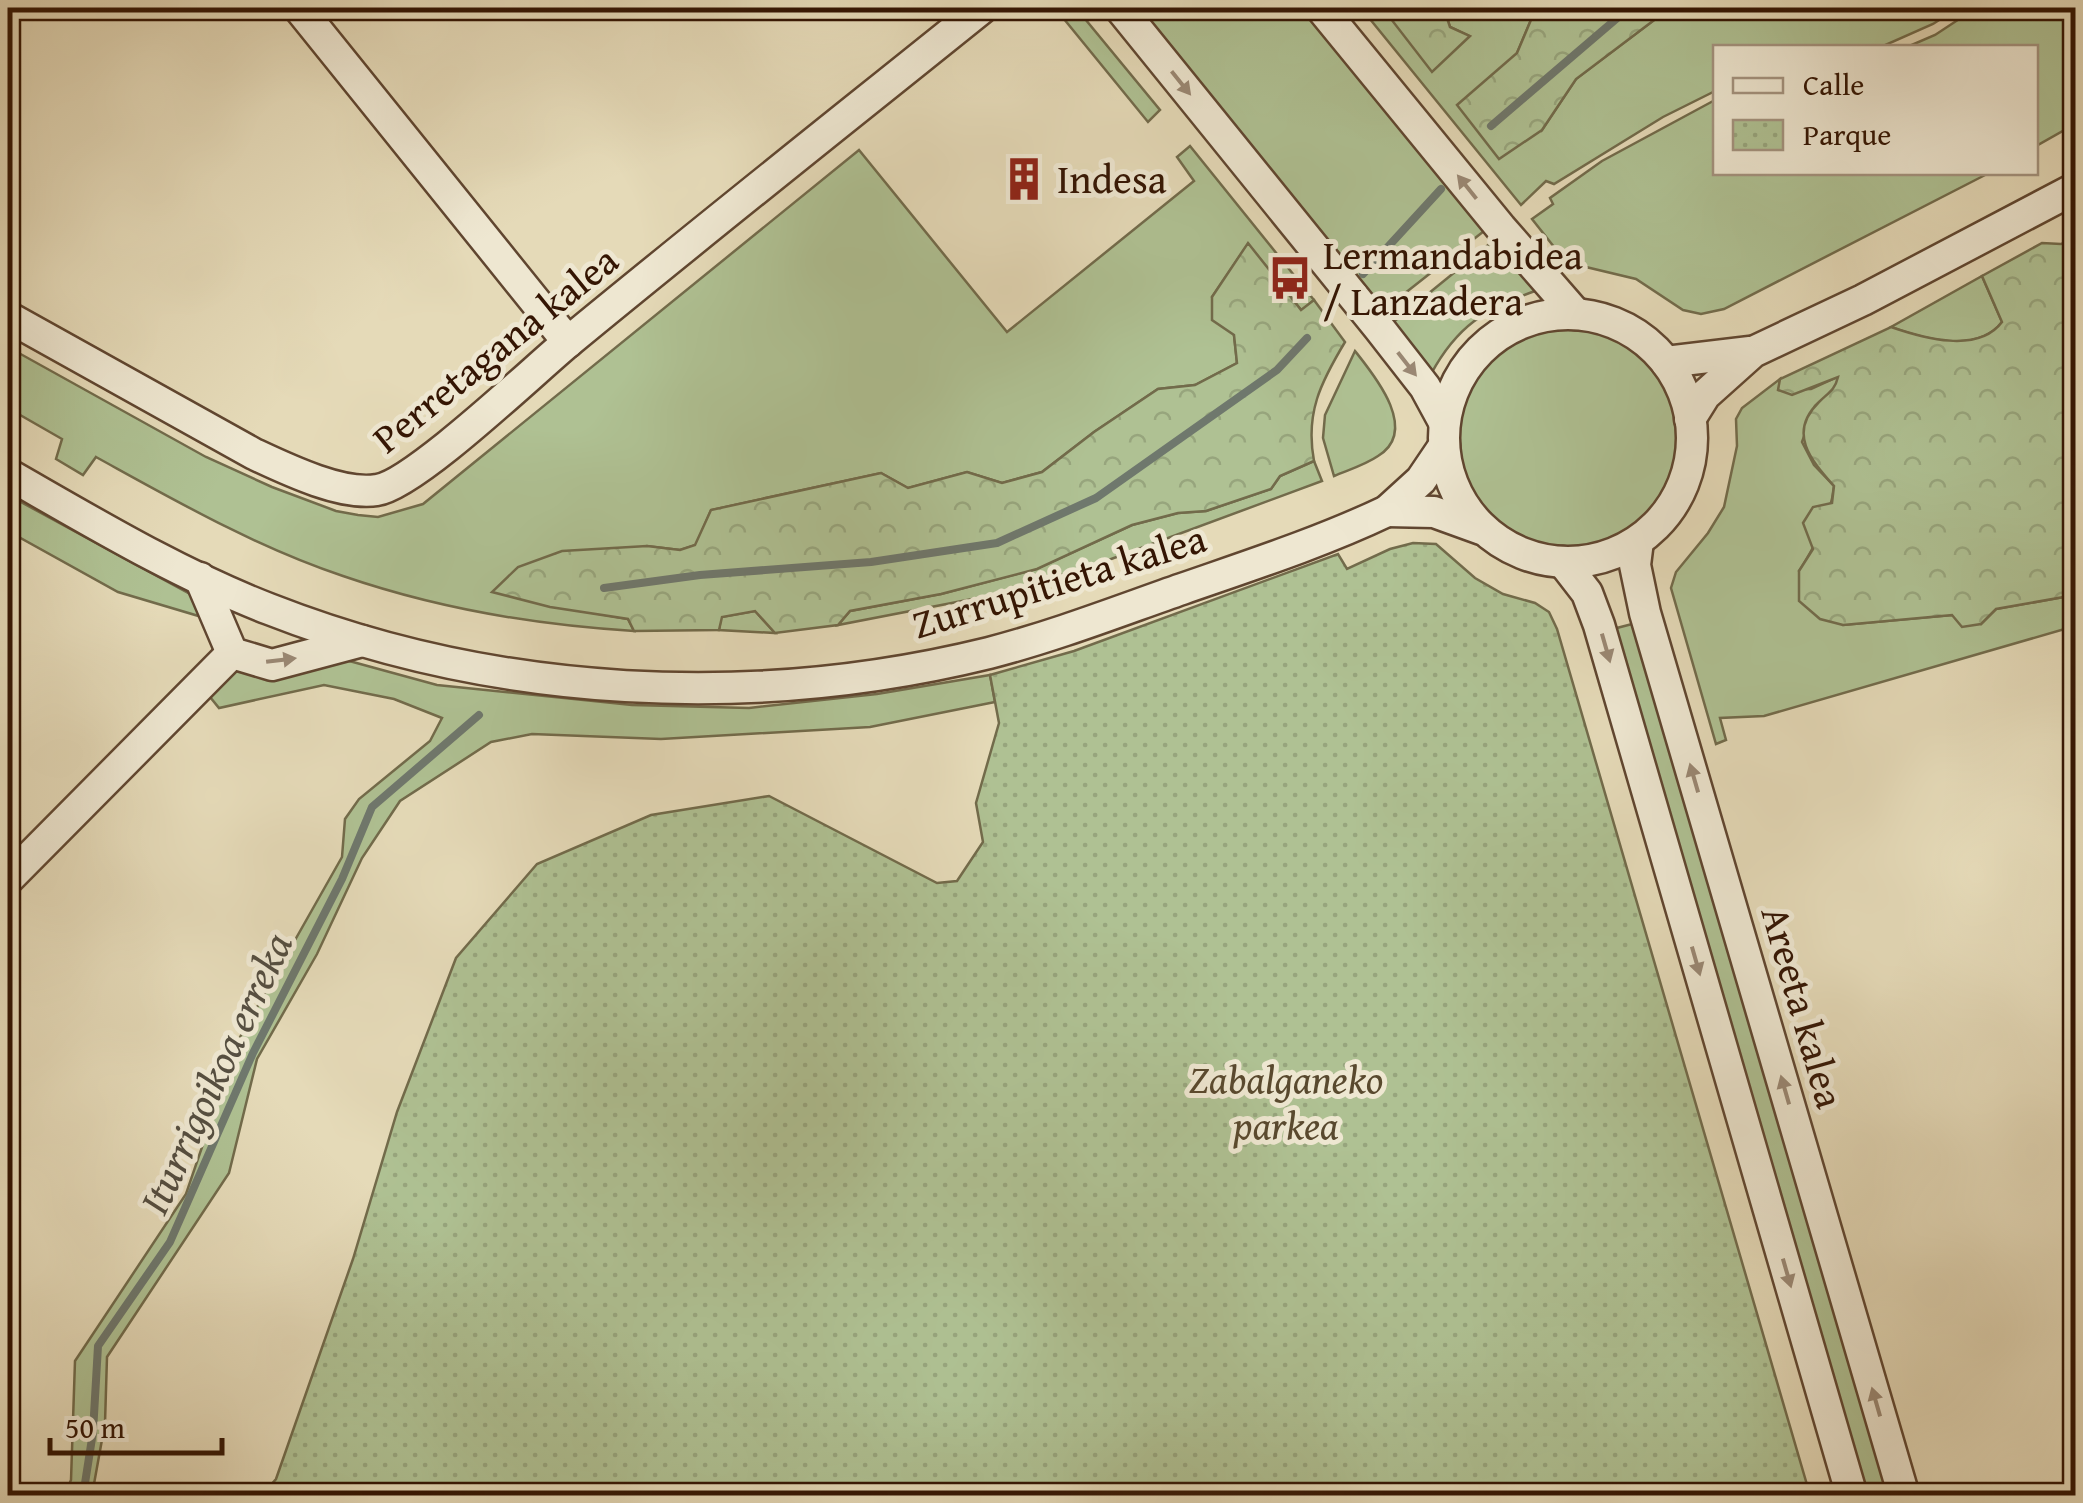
<svg xmlns="http://www.w3.org/2000/svg" width="2083" height="1503" viewBox="0 0 2083 1503" font-family="'Gentium Book Plus',serif">
<style>
.grass{fill:#afc193;stroke:#726b4b;stroke-width:2.5}
.forest{fill:url(#forest-crowns);stroke:#726b4b;stroke-width:2.5}
.park{fill:url(#park-dots);stroke:#726b4b;stroke-width:2.5}
.lines{fill:none;stroke-linecap:round;stroke-linejoin:round}
.stream{stroke:#6f786d;stroke-width:8}
.minor-casing{stroke:#604630;stroke-width:35}
.minor{stroke:#eee7d1;stroke-width:30}
.oneway{fill:#9a8874}
.labels{text-anchor:middle;stroke-width:10;stroke-linejoin:round;paint-order:stroke}
.poi-label{font-size:40px;fill:#341503;stroke:#eee7d1;text-anchor:start}
.street-label{font-size:40px;fill:#341503;stroke:#eee7d1}
.park-label{font-size:40px;font-style:italic;fill:#59492e;stroke:#eee7d1}
.water-label{font-size:42px;font-style:italic;fill:#564f41;stroke:#eee7d1}
</style>
<defs>
<pattern id="forest-crowns" width="20" height="18" patternUnits="userSpaceOnUse" patternTransform="scale(2.5)"><rect width="20" height="18" fill="#afc193"/><path d="M2 6a3 3 0 1 1 6 0M12 15a3 3 0 1 1 6 0" fill="none" stroke="#97a57d"/></pattern>
<pattern id="park-dots" width="8" height="8" patternUnits="userSpaceOnUse" patternTransform="scale(2.5)"><rect width="8" height="8" fill="#afc193"/><path d="M2 2h.1M6 6h.1" fill="none" stroke="#97a57d" stroke-width="1.8" stroke-linecap="round"/></pattern>
</defs>
<rect width="100%" height="100%" fill="#e5dab8"/>
<filter id="stains"><feTurbulence type="fractalNoise" baseFrequency=".002" numOctaves="4"/><feColorMatrix values="0 0 0 0 .2 0 0 0 0 .09 0 0 0 0 .02 0 0 0 .5 -.17"/></filter>
<radialGradient id="worn" r=".72"><stop offset=".6" stop-color="#630" stop-opacity="0"/><stop offset="1" stop-color="#630" stop-opacity=".3"/></radialGradient>
<g class="grass">
<polygon points="1055,8 1076,8 1160,110 1148,122"/>
<polygon points="1134,8 1303,8 1484,231 1381,312"/>
<polygon points="1361,8 1403,8 1391,18 1469,36 1450,27 1445,11 1447,8 1536,8 1517,53 1542,130 1576,79 1670,8 1958,8 1933,24 1881,47 1716,48 1715,91 1663,117 1554,184 1546,181 1521,205"/>
<polygon points="1976,8 2075,8 2075,124 2036,146 2036,48 1907,47 1935,35"/>
<polygon points="1715,100 1716,172 1989,173 1724,309 1701,314 1683,310 1636,279 1586,267 1562,257 1532,219 1553,204 1550,198 1602,161"/>
<path d="M1190 146 1314 300 1302 311 1248 244 1212 297 1234 335 1237 363 1195 385 1158 389 1094 432 1042 472 1002 483 967 472 908 488 881 473 711 510 696 545 680 550 647 546 593 613 628 619 634 631C535 625 436 608 343 576 256 547 176 501 96 457L83 475 56 459 62 439 8 408V347L206 457 272 487 336 511 358 515 378 517 423 504 859 150 1007 332 1194 181 1177 157Z"/>
<path d="M1493 241 1535 291C1485 309 1457 326 1431 374L1391 324Z"/>
<path d="M1982 276 2002 322C1977 354 1923 339 1891 327Z"/>
<circle cx="1569" cy="439" r="110"/>
<path d="M1355 351C1374 375 1420 430 1378 456 1365 465 1348 470 1334 476L1323 438 1325 415Z"/>
<path d="M1839 376 1836 388 1815 406 1802 442 1814 465 1834 486C1831 516 1816 545 1799 571L1843 625 1953 615 1981 624 1996 609 2075 595V626L1764 716 1720 718 1726 740 1716 744 1671 588 1676 572 1708 533 1724 507 1737 446 1736 419 1742 408 1780 379 1779 390 1811 389Z"/>
<polygon points="1314,461 1322,481 1095,565 993,595 838,625 850,611 941,594 1036,569 1132,525 1178,513 1206,511 1271,489 1280,476"/>
<polygon points="8,495 190,594 212,620 118,592 8,531"/>
<polygon points="755,611 775,633 719,630 721,617"/>
<polygon points="1636,623 1890,1495 1866,1495 1613,629"/>
<polygon points="342,659 437,685 632,705 749,708 877,694 990,675 995,702 870,727 661,739 532,734 491,742 400,801 362,858 317,954 257,1059 229,1173 107,1357 105,1423 92,1495 64,1496 71,1480 75,1361 186,1194 239,1039 342,857 345,819 359,799 430,741 442,718 394,699 324,685 219,708 206,692 214,672"/>
</g>
<g class="forest">
<polygon points="1403,8 1447,8 1445,12 1450,27 1470,36 1432,72 1391,19"/>
<polygon points="1536,8 1670,8 1576,79 1542,130 1499,159 1457,105 1517,53"/>
<path d="M2075 237V595L1996 609 1981 624 1962 627 1952 615 1843 625 1820 619 1799 601V571L1813 549 1803 523 1813 507 1832 503 1834 486C1811 460 1787 433 1819 402 1828 393 1835 390 1838 377L1792 395 1778 390 1780 379 1891 327C1923 338 1978 354 2002 322L1982 276 2042 243 2061 244Z"/>
<path d="M1248 243 1301 310 1314 300 1345 342C1321 382 1305 413 1314 461L1280 476 1271 489 1206 511 1178 513 1132 525 1037 569 941 594 850 611 838 625 775 633 755 611 722 617 719 630 634 631 628 619 550 607 492 592 518 567 562 551 647 546 680 550 695 545 711 510 881 473 908 488 967 472 1002 483 1042 472 1094 432 1158 389 1195 385 1237 363 1234 335 1212 320V297Z"/>
</g>
<polygon class="park" points="1413,543 1436,544 1475,578 1503,594 1535,603 1549,612 1557,629 1810,1495 262,1495 276,1479 353,1259 397,1112 456,958 537,864 651,815 769,796 937,883 957,881 983,842 976,803 999,723 990,675 1074,651 1338,554 1347,569 1390,549"/>
<g class="lines">
<g class="stream">
<polyline points="1491,126 1629,8"/>
<polyline points="1363,274 1441,189"/>
<polyline points="604,588 700,575 871,562 997,543 1096,498 1277,370 1307,338"/>
<polyline points="83,1496 93,1432 98,1346 170,1242 253,1053 342,879 372,807 479,715"/>
</g>
<g class="minor-casing">
<g id="minor">
<polyline points="299,8 568,342"/>
<polyline points="1120,8 1379,328 1425,387 1444,422"/>
<polyline points="1321,8 1501,228 1576,314"/>
<circle cx="1568" cy="438" r="124"/>
<path d="M8 317 254 454C286 469 342 496 377 490 414 485 533 371 568 342 705 229 844 119 982 8"/>
<polyline points="1666,362 1750,352"/>
<polyline points="1690,419 1705,395 1753,352 1863,300 2076,188"/>
<path d="M8 474C92 522 178 574 269 609 496 698 753 711 989 653 1055 636 1119 611 1182 589 1251 565 1322 542 1387 511L1421 480 1444 446"/>
<polyline points="1387,511 1434,512 1481,529"/>
<polyline points="1638,541 1635,565 1645,613 1904,1496"/>
<polyline points="1563,562 1587,593 1599,625 1852,1496"/>
<polyline points="200,578 232,653 272,665 362,641"/>
<polyline points="8,879 232,653"/>
</g>
</g>
<use href="#minor" class="minor"/>
</g>
<defs><path id="oneway-solid" d="M-6-.8H1V-3.2L6.5 0L1 3.2V.8H-6Z" transform="scale(2.5)"/></defs>
<g class="oneway">
<use href="#oneway-solid" transform="translate(1181 83) rotate(51)"/>
<use href="#oneway-solid" transform="translate(1467 187) rotate(-129)"/>
<use href="#oneway-solid" transform="translate(1407 364) rotate(52)"/>
<use href="#oneway-solid" transform="translate(1606 648) rotate(74)"/>
<use href="#oneway-solid" transform="translate(281 660) rotate(-7)"/>
<use href="#oneway-solid" transform="translate(1694 778) rotate(-106)"/>
<use href="#oneway-solid" transform="translate(1696 961) rotate(74)"/>
<use href="#oneway-solid" transform="translate(1785 1090) rotate(-106)"/>
<use href="#oneway-solid" transform="translate(1787 1273) rotate(74)"/>
<use href="#oneway-solid" transform="translate(1876 1402) rotate(-106)"/>
</g>
<defs>
<g id="building-bare" transform="scale(3.45)"><path d="M-4-6H4V6H1V3H-1V6H-4ZM-2.5-4.3h1.7v1.8h-1.7ZM.8-4.3h1.7v1.8H.8ZM-2.5-1h1.7V.8h-1.7ZM.8-1h1.7V.8H.8Z" fill="#8f2418" stroke="#eee7d1" stroke-width="2.5" paint-order="stroke"/></g>
<g id="bus-bare" transform="scale(3.45)"><path d="M-5-6H5V4H4V6H2V4H-2V6H-4V4H-5ZM-3.5-4V0h7V-4ZM-3.5 1.2v1.5H-2V1.2ZM2 1.2v1.5H3.5V1.2Z" fill="#8f2418" stroke="#eee7d1" stroke-width="2.5" paint-order="stroke"/></g>
</defs>
<g fill-rule="evenodd">
<use href="#building-bare" x="1024" y="179"/>
<use href="#bus-bare" x="1290" y="278"/>
</g>
<g class="labels">
<g class="poi-label">
<text x="1057" y="193">Indesa</text>
<text x="1323" y="269">Lermandabidea<tspan x="1323" dy="46">/ Lanzadera</tspan></text>
</g>
<g class="street-label">
<text transform="translate(495 349) rotate(-39)" y="14">Perretagana kalea</text>
<text transform="translate(1059 581) rotate(-17)" y="14">Zurrupitieta kalea</text>
<text transform="translate(1803 1007) rotate(74)" y="14">Areeta kalea</text>
</g>
<g class="park-label">
<text x="1286" y="1093">Zabalganeko<tspan x="1286" dy="46">parkea</tspan></text>
</g>
<g class="water-label">
<text transform="translate(215 1073) rotate(-65)" y="15">Iturrigoikoa erreka</text>
</g>
</g>
<rect width="2083" height="1503" fill="none" stroke="#e5dab8" stroke-width="40"/>
<rect x="10" y="10" width="2063" height="1483" fill="none" stroke="#341503" stroke-width="5"/>
<rect x="20" y="20" width="2043" height="1463" fill="none" stroke="#341503" stroke-width="2.5"/>
<rect x="1713" y="45" width="325" height="130" fill="#eee7d1" stroke="#a4937f" stroke-width="2.5"/>
<rect x="1733" y="78" width="50" height="15" fill="#eee7d1" stroke="#a4937f" stroke-width="2.5"/>
<text x="1803" y="95" font-size="30" fill="#341503">Calle</text>
<rect x="1733" y="120" width="50" height="30" fill="url(#park-dots)" stroke="#a4937f" stroke-width="2.5"/>
<text x="1803" y="145" font-size="30" fill="#341503">Parque</text>
<path d="M50 1438v15h172v-15" fill="none" stroke="#341503" stroke-width="5"/>
<text x="65" y="1438" font-size="30" fill="#341503" stroke="#eee7d1" stroke-width="8" paint-order="stroke">50 m</text>
<rect width="100%" height="100%" filter="url(#stains)"/>
<rect width="100%" height="100%" fill="url(#worn)"/>
</svg>
